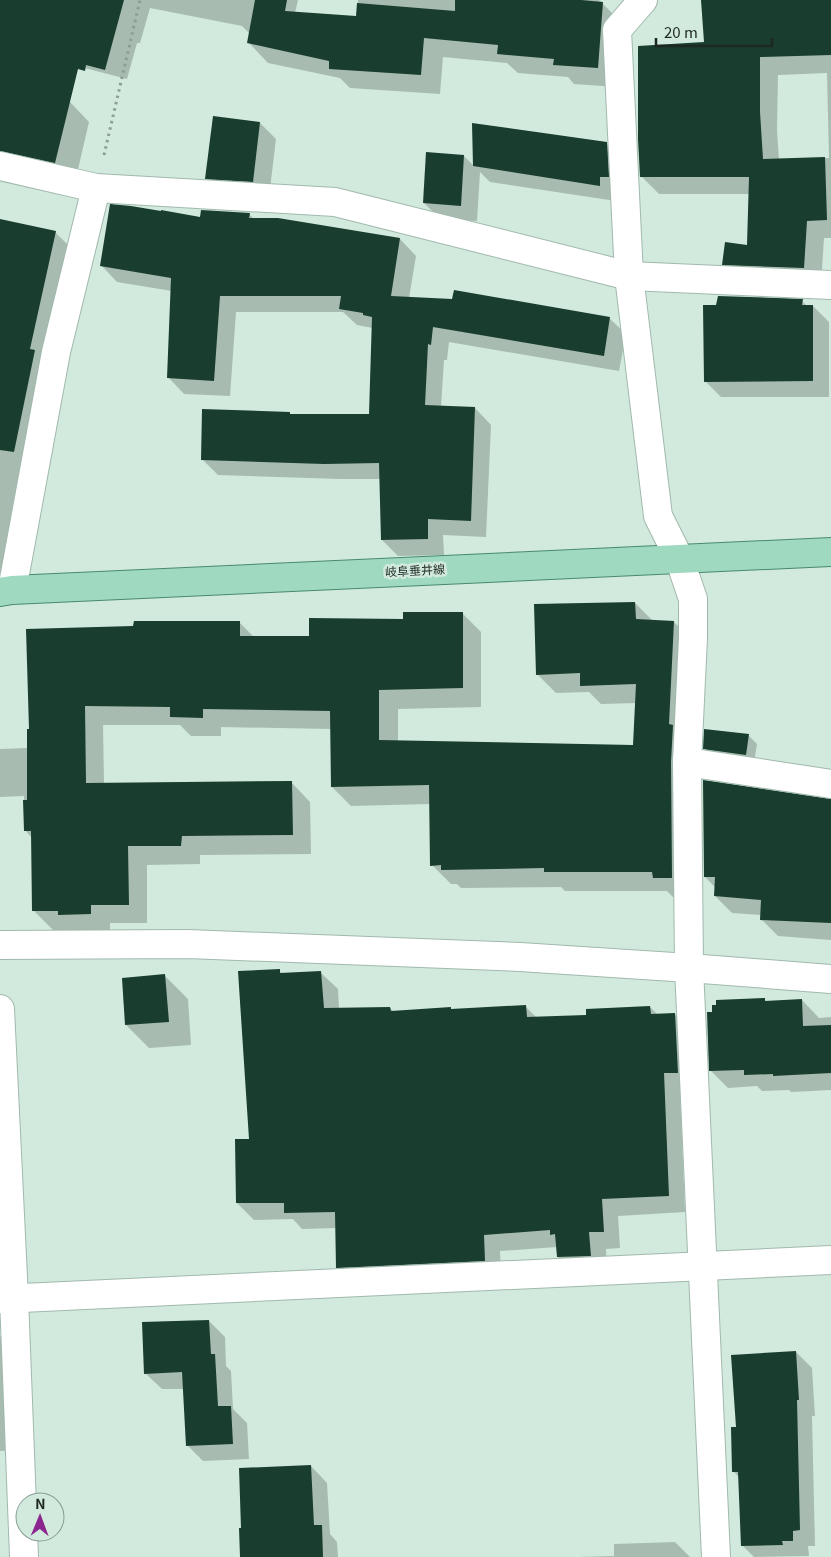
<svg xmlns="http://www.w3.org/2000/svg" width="831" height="1557" viewBox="0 0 831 1557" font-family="Georgia,'Noto Sans JP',serif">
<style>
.shadow{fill:#0003;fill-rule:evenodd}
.building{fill:#193d2e}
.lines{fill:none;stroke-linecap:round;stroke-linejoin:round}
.minor-casing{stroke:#a1b9ad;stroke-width:30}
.major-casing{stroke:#488a6e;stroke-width:30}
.path{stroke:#8b9e94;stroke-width:3;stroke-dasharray:2.5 4;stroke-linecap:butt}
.minor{stroke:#fff;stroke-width:28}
.major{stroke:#9fd9c0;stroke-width:28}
.labels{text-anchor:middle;stroke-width:5;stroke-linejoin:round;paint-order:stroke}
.street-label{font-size:12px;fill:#1e2823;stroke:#d1eadd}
</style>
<rect width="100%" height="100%" fill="#d1eadd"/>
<g class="shadow">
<polygon points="0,0 298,0 295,13 357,17 358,0 599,0 622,23 617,87 574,84 568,77 518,73 507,63 443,57 440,94 350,88 340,78 268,63 249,43 250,34 242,26 150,8 140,43 137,43 127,79 0,46"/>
<path d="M737 0H831V238H824L821 285 741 282 723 264 748 247 750 194H659L641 176 705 43ZM827 73 829 158 779 160 777 130 778 75Z"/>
<polygon points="0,89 70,102 89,122 75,182 0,171"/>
<polygon points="260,123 276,139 269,197 222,194 206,178"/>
<polygon points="606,143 622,160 616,201 490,182 480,172 477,221 440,219 424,203 464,156 474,166"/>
<polygon points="249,214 254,219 400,239 416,256 409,298 609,318 626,334 619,371 449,342 447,360 444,360 441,407 475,408 491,425 486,537 443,535 444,555 398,556 382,540 381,479 341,479 218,475 202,459 289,413 292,416 370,415 373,328 357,325 343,312 236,312 230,396 184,394 168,377 172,291 117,282 101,265 201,218"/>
<polygon points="0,220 55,232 75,252 0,580"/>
<polygon points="802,301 807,306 813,306 829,322 829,397 721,397 705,381"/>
<polygon points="635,603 653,621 674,622 693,641 691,897 673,897 667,891 565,891 561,887 461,888 457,884 451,884 432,865 431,804 351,806 332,787 331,729 221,727 221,736 191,736 180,725 103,725 104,784 291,782 310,802 311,854 200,855 200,864 147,865 147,923 110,923 110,933 78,933 75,930 53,930 34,911 32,838 25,830 24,796 0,797 0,749 28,748 28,730 239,622 254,637 310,637 404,620 462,613 481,632 481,707 398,709 398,742 635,746 637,703 601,704 589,692 556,693 537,674"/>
<polygon points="749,736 757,744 754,763 713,756 705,748"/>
<polygon points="831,800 831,940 778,936 761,919 761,915 732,913 715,896 716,888 705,877"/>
<polygon points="279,971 283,974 321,973 338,989 339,1009 390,1008 394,1012 526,1007 537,1018 587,1016 650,1007 658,1015 675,1015 692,1031 694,1089 680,1090 685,1212 618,1216 620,1248 606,1249 607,1272 575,1273 558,1257 557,1247 500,1251 501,1277 354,1284 337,1267 337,1228 302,1229 293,1219 254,1220 237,1203 250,1140"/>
<polygon points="165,976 188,999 191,1045 149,1048 126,1025"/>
<polygon points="765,1000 767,1002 802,1000 819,1018 831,1017 831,1090 791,1092 789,1090 762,1091 757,1086 728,1088 711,1071 714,1013"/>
<polygon points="209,1321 225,1337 226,1366 231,1371 233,1409 247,1423 249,1459 203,1461 187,1445 184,1389 162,1389 145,1373"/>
<polygon points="0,1336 15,1351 20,1450 0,1451"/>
<polygon points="796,1352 812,1368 815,1416 812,1416 815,1546 808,1546 809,1556 754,1557 742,1545 740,1478 733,1471 738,1428"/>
<polygon points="311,1466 327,1483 330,1534 337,1542 338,1557 241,1557"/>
<polygon points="675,1542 690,1557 577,1557 614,1556 614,1544"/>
</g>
<g class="building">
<polygon points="0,0 124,0 105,70 86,65 85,71 78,69 55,163 0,151"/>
<polygon points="255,0 287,0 285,11 356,16 357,3 455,11 455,0 581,0 603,2 598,68 553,65 554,59 497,54 498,45 424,38 421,75 329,69 329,61 247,43"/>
<polygon points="701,0 831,0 831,55 760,57 760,112 763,159 825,157 827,220 807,221 804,268 722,265 725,242 747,245 749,177 640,177 638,139 638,46 704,42"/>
<polygon points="213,116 260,122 253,182 205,179"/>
<polygon points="472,123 607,142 609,177 600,177 600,186 473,166"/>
<polygon points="426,152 464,155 461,206 423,203"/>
<polygon points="110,204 131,206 161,211 161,210 200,217 201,210 250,213 249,218 278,218 400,238 391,296 452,299 454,290 610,317 604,356 433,327 431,345 428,344 425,405 475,407 471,521 428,519 428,539 381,540 379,463 324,464 201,460 202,409 290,412 290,414 369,414 372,317 363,315 363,313 339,309 341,296 220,296 214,381 167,378 171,278 100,266"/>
<polygon points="0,219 56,231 30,349 35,350 14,452 0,450"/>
<polygon points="718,296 803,299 802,305 813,305 813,381 704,382 703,305 716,305"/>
<polygon points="635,602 636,619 674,621 669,724 673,725 671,762 672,878 653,878 652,872 544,872 544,868 441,870 441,865 430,866 429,785 331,787 330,711 203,709 203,718 170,717 170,707 85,706 86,783 292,781 293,835 182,836 181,846 128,846 129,905 91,905 91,914 58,915 58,911 32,911 31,831 24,831 23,800 27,800 27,729 29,729 26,629 133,626 134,621 240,621 240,636 309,636 309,618 403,619 403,612 463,612 463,688 379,690 379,740 633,745 636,684 580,686 580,673 536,675 534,604"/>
<polygon points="704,729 749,734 746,755 703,749"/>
<polygon points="703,780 831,799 831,923 760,920 761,900 714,896 715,877 704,877"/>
<polygon points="280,969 280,973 321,971 324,1008 390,1007 391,1011 451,1007 451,1009 526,1005 527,1017 586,1015 586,1009 650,1006 651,1014 675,1013 678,1073 664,1073 669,1196 602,1199 604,1232 589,1232 591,1256 557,1257 555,1234 550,1235 550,1230 484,1235 485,1261 336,1268 335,1212 284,1213 284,1203 236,1203 235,1139 249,1139 238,971"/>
<polygon points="165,974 169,1022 125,1025 122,978"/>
<polygon points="765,998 765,1001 802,999 803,1026 831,1025 831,1073 773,1076 773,1074 744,1075 744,1070 709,1071 707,1012 712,1012 712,1005 716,1005 716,1000"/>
<polygon points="209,1320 211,1354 215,1354 218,1406 231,1406 233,1444 186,1446 182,1372 144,1374 142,1322"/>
<polygon points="796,1351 799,1400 797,1400 800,1530 793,1531 793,1541 782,1541 783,1545 741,1546 738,1472 732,1472 731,1427 736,1427 731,1355"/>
<polygon points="311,1465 314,1525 322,1525 323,1557 240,1557 239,1528 241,1528 239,1468"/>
</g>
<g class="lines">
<g class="minor-casing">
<g id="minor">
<polyline points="643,0 617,30 629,276 658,516 679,558 693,599 693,638 687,762 689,968 716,1557"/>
<polyline points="0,166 96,188 335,202 629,276 831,285"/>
<polyline points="12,590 56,352 96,188"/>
<polyline points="687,762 831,784"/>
<polyline points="0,945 188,944 520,957 689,968 831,979"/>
<polyline points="0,1009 14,1298 24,1557"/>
<polyline points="0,1299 831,1260"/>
</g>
</g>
<g class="major-casing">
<polyline id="major" points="0,592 12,590 831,552"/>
</g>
<polyline class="path" points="104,155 140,0"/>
<use href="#minor" class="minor"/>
<use href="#major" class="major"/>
</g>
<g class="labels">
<g class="street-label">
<text transform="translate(415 571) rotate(-3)" y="4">岐阜垂井線</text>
</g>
</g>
<g transform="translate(40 1517) rotate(1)"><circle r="24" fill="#d1eadd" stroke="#899c93"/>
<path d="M0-4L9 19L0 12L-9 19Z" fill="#8a268d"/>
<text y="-8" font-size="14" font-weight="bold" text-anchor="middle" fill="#1e2823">N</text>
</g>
<path d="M656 38v8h116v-8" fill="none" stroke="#1e2823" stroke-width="2.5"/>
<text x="664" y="38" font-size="15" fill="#1e2823" stroke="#d1eadd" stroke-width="4" paint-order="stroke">20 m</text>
</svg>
